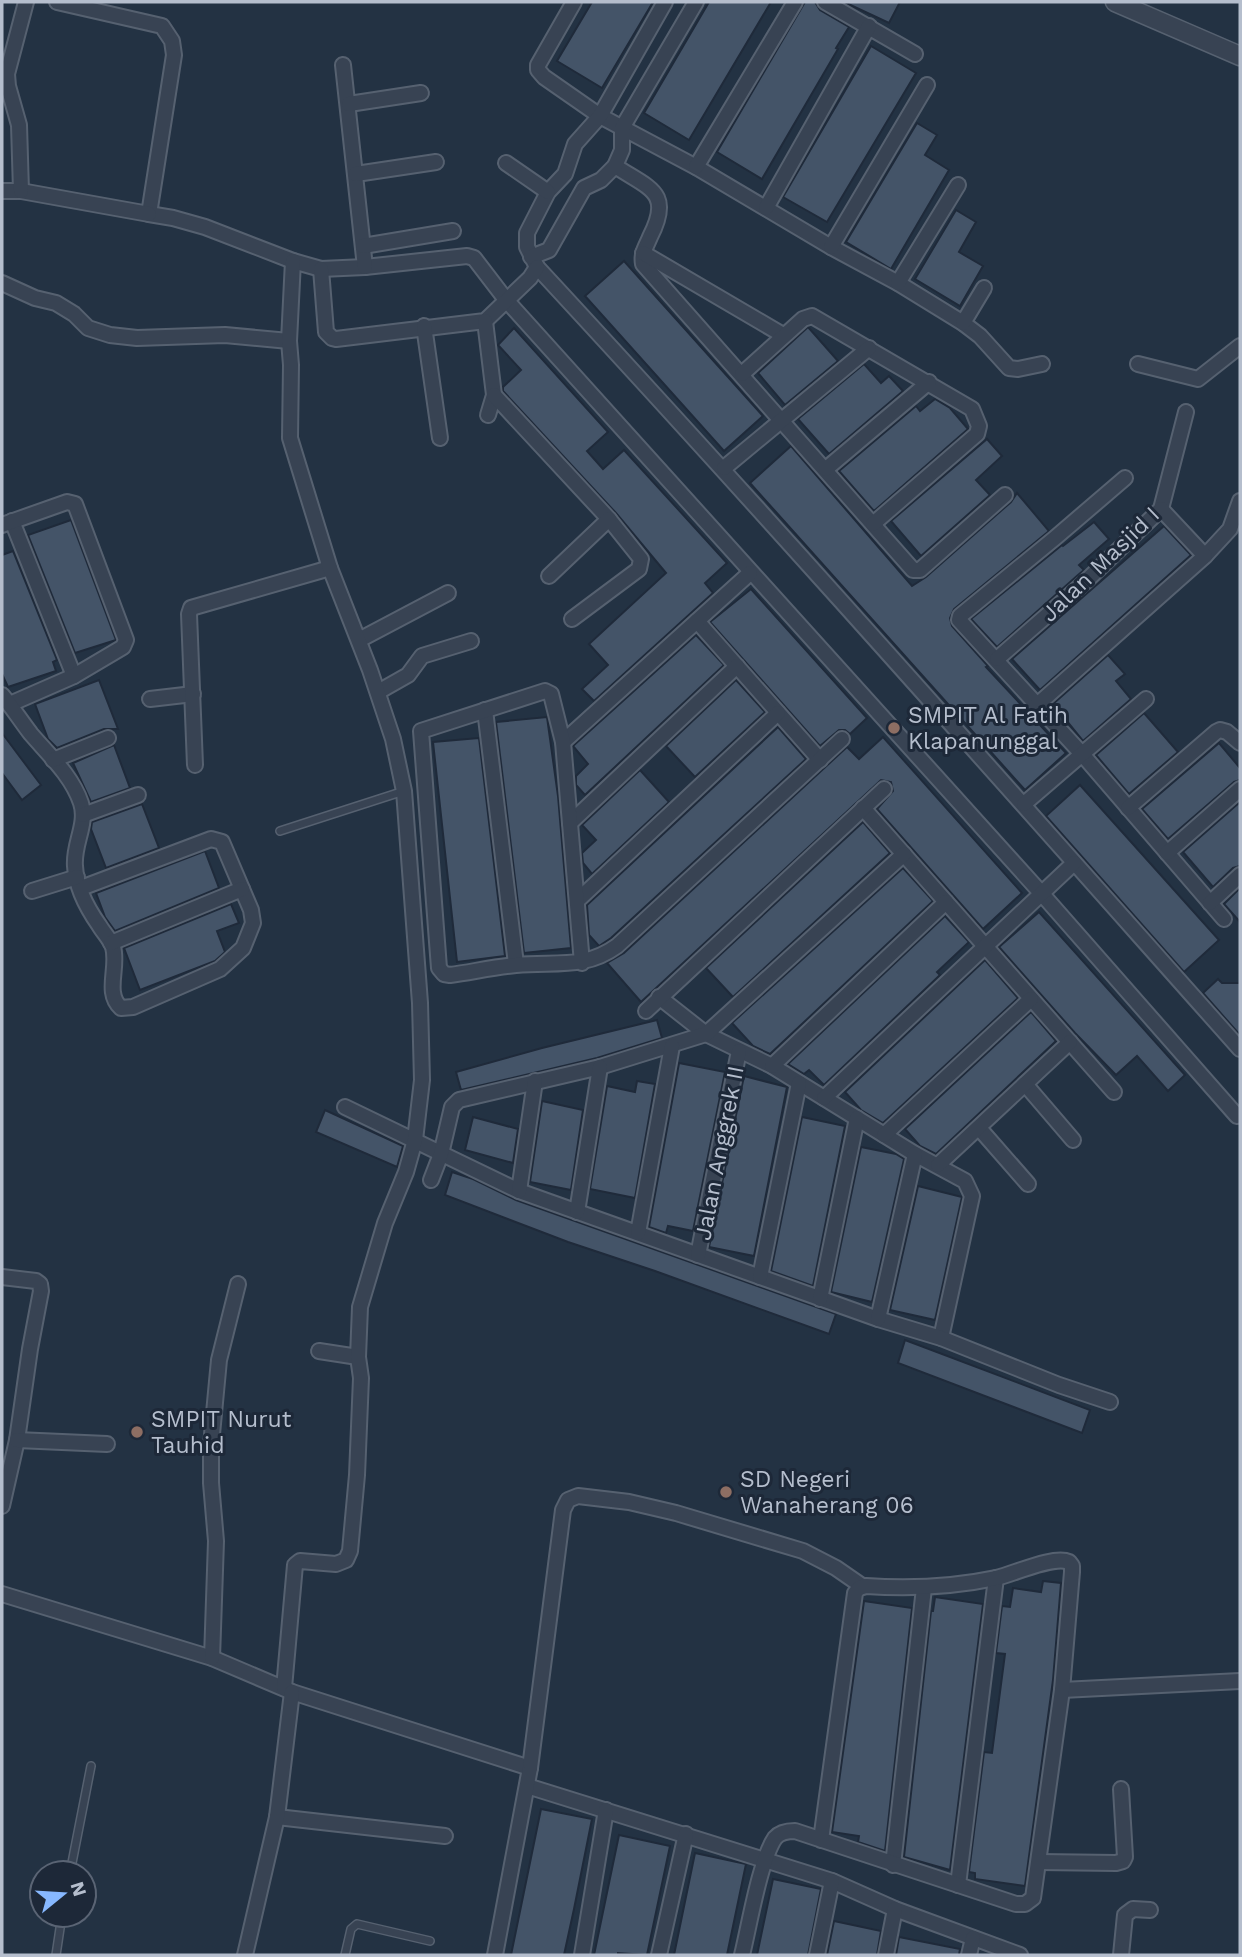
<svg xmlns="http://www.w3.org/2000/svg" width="1242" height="1957" viewBox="0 0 1242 1957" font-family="'Work Sans',sans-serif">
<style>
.building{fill:#445468;stroke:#1f2a3a;stroke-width:2}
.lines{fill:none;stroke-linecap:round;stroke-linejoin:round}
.service-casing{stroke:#566170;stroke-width:10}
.minor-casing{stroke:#566170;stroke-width:18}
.tertiary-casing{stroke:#566170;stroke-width:21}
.service{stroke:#384353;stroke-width:7}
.minor{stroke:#384353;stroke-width:14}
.tertiary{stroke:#384353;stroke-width:18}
.education-dot{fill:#8d6e63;stroke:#1d2838;stroke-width:2.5}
.labels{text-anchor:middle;stroke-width:6;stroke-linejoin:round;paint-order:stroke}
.street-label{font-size:23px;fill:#b5becd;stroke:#1d2838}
.poi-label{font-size:23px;fill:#b5becd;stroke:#1d2838;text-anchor:start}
</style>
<rect width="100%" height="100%" fill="#233243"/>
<g class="building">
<polygon points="592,2 653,2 602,88 557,61"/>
<polygon points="709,2 771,2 689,140 644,113"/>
<polygon points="805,2 815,2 820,10 849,27 836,48 838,49 762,179 717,152"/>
<polygon points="844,2 900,2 889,23"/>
<polygon points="871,46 916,73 827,222 783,197"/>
<polygon points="917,123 937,135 925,155 949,170 891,269 846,242"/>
<polygon points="956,210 976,222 959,252 983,266 960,306 915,279"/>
<polygon points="624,261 763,416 724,451 585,296"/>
<polygon points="808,327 838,361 785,405 758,373"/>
<polygon points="514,328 608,432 587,451 603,469 624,450 727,563 705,583 713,593 594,701 582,689 608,665 589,644 666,573 616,513 503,391 503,387 521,370 498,345"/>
<polygon points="864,364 881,383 889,376 903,391 829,454 798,419"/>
<polygon points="935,399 950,408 968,429 874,511 839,471 916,406 920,411"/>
<polygon points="987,439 1002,456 976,480 990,495 921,556 891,521"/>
<polygon points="791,446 912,586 926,577 1011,502 1017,493 1049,531 954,609 950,618 952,626 988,666 986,667 1066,753 1025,790 750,483"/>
<polygon points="71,520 116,640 75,653 28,535"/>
<polygon points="1094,522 1109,539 1079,565 1084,570 1078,575 997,647 971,619 1062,545 1063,546"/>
<polygon points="1164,526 1191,555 1040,690 1012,659"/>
<polygon points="13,551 57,660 53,662 56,671 8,687 2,674 2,555"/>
<polygon points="751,589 867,718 850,734 845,730 839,730 820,746 710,622"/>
<polygon points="696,635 724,665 585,795 576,785 576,776 588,764 573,746"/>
<polygon points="1108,655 1125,674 1116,681 1131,699 1083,741 1053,704"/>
<polygon points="99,680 118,729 104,729 57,748 48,739 35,704"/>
<polygon points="736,680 765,712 695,777 666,746"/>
<polygon points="1144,713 1178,752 1129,794 1096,755"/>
<polygon points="547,717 558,796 571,948 524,953 496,722"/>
<polygon points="778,727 806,759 611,938 599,946 589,935 587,905"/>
<polygon points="2,733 41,785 22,800 2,773"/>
<polygon points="883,737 1022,893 983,929 877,809 893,791 891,782 881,780 641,1002 607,963 624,953 847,747 859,759"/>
<polygon points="479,738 505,956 457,962 433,742"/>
<polygon points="1219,743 1240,768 1240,780 1234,782 1168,839 1142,809"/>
<polygon points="114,745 130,788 91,802 73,763"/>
<polygon points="640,770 669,802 592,874 583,863 582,853 596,840 582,825"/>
<polygon points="1080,785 1219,940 1184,972 1046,816"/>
<polygon points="1240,802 1240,866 1233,868 1213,887 1183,852"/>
<polygon points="142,804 159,848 106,868 91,829 92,822"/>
<polygon points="863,822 890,853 733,997 706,968"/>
<polygon points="205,851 219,888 115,931 105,917 96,893"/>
<polygon points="903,868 933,901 770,1054 753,1046 732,1023"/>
<polygon points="1240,888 1240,922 1224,904"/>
<polygon points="231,904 239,923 217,931 225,952 215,961 140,990 124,948"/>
<polygon points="1039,912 1185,1075 1168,1091 1137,1056 1116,1075 1075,1033 999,947"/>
<polygon points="945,916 969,942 937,972 940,975 824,1085 809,1070 804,1074 788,1064"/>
<polygon points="985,960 1018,998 883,1123 861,1110 845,1092"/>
<polygon points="1218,979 1222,983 1240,983 1240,1035 1203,993"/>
<polygon points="1031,1012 1056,1041 936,1154 920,1146 905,1129"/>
<polygon points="657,1020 662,1038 597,1058 461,1090 456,1072 542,1048"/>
<polygon points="679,1063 725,1072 693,1231 668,1226 666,1233 649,1227"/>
<polygon points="744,1076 787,1087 754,1256 709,1247"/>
<polygon points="637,1081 655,1084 635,1198 590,1189 607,1086 635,1092"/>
<polygon points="542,1101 583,1110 571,1190 530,1182"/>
<polygon points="325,1110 403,1146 397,1167 316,1132"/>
<polygon points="473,1117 518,1129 513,1163 465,1150"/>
<polygon points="802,1117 845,1126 813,1286 771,1271"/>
<polygon points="861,1147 896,1154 904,1159 872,1302 831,1292"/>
<polygon points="452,1172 473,1179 516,1200 836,1314 829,1334 655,1271 568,1242 445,1195"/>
<polygon points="918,1186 962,1197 935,1320 890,1310"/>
<polygon points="905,1340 1090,1410 1082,1433 898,1363"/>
<polygon points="1043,1581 1061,1583 1053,1680 1025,1886 975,1879 975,1873 969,1872 984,1752 992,1753 1005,1654 996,1653 1002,1606 1010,1607 1013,1588 1041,1592"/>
<polygon points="935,1597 983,1604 950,1870 904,1857 931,1611 933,1611"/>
<polygon points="864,1601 912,1608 885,1851 858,1842 859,1836 832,1832"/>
<polygon points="541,1809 592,1819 574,1909 564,1955 511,1955"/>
<polygon points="619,1835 670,1846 647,1955 618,1953 618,1955 594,1955"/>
<polygon points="695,1853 746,1864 727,1955 674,1955"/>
<polygon points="773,1879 821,1889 808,1955 757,1955"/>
<polygon points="834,1921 881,1931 877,1955 827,1955"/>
<polygon points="899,1937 960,1949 959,1955 896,1955"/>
</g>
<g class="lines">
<g class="service-casing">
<g id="service">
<polyline points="280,831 404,791"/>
<polyline points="70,1873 91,1766"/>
<polyline points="56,1955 62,1915"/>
<polyline points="345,1955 351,1929 357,1924 430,1941"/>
</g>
</g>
<g class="minor-casing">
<g id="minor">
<polyline points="57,2 162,26 172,41 174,55 149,214 173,218 205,227 293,261 321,269 365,267 467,256 474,258 507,301 1042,894 1237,1116"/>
<polyline points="574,2 538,65 538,70 544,77 600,116 696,167 831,247 898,283 963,323 980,336 1009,368 1018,369 1042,364"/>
<path d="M665 2 600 116 575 144 565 174 548 192 527 233V247L537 267C775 524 1007 787 1240 1049"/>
<polyline points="825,2 915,54"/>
<polyline points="343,65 365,267"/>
<polyline points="349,104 421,93"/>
<polyline points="506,163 548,192"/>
<path d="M615 166C650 189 673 192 650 237 646 247 641 253 643 264L913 570H920L1005 495"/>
<polyline points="696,167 795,2"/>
<polyline points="356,174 436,162"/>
<polyline points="2,191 21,191 149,214"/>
<polyline points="21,191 19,125 8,86 7,74 26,2"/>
<polyline points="766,208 869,26"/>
<polyline points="363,246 453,231"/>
<polyline points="831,247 927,85"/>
<polyline points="643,253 783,335"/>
<polyline points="531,257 549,250 584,188 601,180 615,166 622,150 622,128 696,2"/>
<polyline points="321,269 326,332 332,338 336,339 485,321 530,278 537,267"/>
<polyline points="2,283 35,298 56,303 74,314 88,328 110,335 137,338 225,335 289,341"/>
<polyline points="898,283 958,185"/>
<polyline points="485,321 494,395 488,415"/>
<polyline points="963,323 984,288"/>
<polyline points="424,326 440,438"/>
<polyline points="1138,364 1198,379 1240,346"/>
<polyline points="742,374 803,319 812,316 972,409 979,426 977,434 873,524"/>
<polyline points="494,395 609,519 641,559 639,569 572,619"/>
<polyline points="724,468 869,348"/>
<polyline points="826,469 929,382"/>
<polyline points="1125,478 1055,538 960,616 959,620 1082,754 1224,919"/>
<polyline points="12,521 74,676"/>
<polyline points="2,525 67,502 75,504 126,640 123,647 74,676 10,704"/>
<polyline points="1205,556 1230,529 1240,501"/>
<polyline points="549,576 609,519"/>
<polyline points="697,621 820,760"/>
<polyline points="359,640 448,593"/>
<polyline points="997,659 1085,582 1161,509 1186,412"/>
<polyline points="378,692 408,675 422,656 471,641"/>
<path d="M2 695C12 707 21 721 31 734 49 755 72 776 81 803 88 824 73 844 75 866 76 886 87 908 99 925 103 932 110 939 113 947 119 967 104 993 121 1008L133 1007 220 969 243 948 253 923 251 910 222 842 211 839 81 888"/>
<polyline points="150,699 193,694"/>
<polyline points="1036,706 1205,556 1161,509"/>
<polyline points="485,710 516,964"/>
<polyline points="563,742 750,573"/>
<polyline points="53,760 108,738"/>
<polyline points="195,765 189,614 191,608 330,568"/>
<polyline points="1024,804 1146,699"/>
<polyline points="863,808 1114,1092"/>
<polyline points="1128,808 1216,732 1220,730 1227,732 1240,743"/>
<polyline points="83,815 138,795"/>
<polyline points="570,823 737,666"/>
<polyline points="1167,853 1240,789"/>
<polyline points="32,891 77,877"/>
<polyline points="577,901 778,713"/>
<polyline points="1210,903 1240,875"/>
<polyline points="111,943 242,889"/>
<path d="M582 963 563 742 551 694 545 691 421 731 439 968 444 974 450 975C472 972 494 967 516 965 554 961 584 970 617 946L842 739"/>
<polyline points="659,997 706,1034 772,1066 915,1154 965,1181 972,1196 941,1338"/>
<polyline points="646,1011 884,789"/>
<polyline points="772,1066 946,902"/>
<polyline points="1025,1084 1073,1140"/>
<polyline points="824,1098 1074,863"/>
<polyline points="345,1107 519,1191 878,1319 941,1338 1059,1385 1110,1402"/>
<polyline points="979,1128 1028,1184"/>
<polyline points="884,1135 1031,999"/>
<polyline points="938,1165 1070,1042"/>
<polyline points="431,1180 441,1154 452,1107 459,1100 600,1067 706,1034 904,854"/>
<polyline points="519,1191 535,1081"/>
<polyline points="577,1212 600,1067"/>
<polyline points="638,1233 672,1046"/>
<polyline points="698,1255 739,1051"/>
<polyline points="2,1277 36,1281 40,1284 41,1291 30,1349 17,1440 2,1506"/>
<polyline points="760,1277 799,1083"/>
<polyline points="820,1299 857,1118"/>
<polyline points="878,1319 915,1154"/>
<polyline points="319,1351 358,1357"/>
<polyline points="17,1440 107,1444"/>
<polyline points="2,1594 212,1658 292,1692 530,1768"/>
<polyline points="212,1658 216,1541 211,1483 211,1445 219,1360 238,1284"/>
<polyline points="284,1688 295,1565 300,1561 336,1564 346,1560 350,1551 357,1475 361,1378 358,1357 360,1307 385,1223 406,1172 415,1140 422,1080 420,1003 404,791 393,739 370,670 330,568 290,438 291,365 289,341 293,261"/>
<polyline points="1062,1690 1240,1681"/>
<polyline points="527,1786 832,1881 895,1909 1020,1955"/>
<polyline points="277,1817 445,1836"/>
<polyline points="1039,1862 1116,1863 1123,1861 1125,1857 1121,1789"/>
<polyline points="893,1865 924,1588"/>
<polyline points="958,1885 996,1578"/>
<polyline points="245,1955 277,1817 292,1692"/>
<polyline points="495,1955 530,1768 563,1510 568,1500 578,1496 629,1502 676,1513 803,1551 836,1568 862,1586"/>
<polyline points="582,1955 606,1810"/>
<polyline points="659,1955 686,1834"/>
<path d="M742 1955C749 1927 760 1860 775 1838 780 1832 788 1831 795 1831L1016 1904H1025L1033 1898 1062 1690 1072 1572V1566L1069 1562C1054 1555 1014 1574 996 1578 953 1587 910 1589 866 1586L859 1588 855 1593 821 1840"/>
<polyline points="817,1955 832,1881"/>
<polyline points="886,1955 895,1909"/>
<polyline points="969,1955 973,1938"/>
<polyline points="1121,1955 1125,1915 1133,1909 1150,1910"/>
</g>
</g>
<g class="tertiary-casing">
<polyline id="tertiary" points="1115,2 1240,56"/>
</g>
<use href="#service" class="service"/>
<use href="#minor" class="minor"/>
<use href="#tertiary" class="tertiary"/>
</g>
<g class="education-dot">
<circle cx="894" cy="728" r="7"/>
<circle cx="137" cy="1432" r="7"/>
<circle cx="726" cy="1492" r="7"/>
</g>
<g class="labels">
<g class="street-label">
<text transform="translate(1100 564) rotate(-44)" y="8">Jalan Masjid I</text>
<text transform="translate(719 1153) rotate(-79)" y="8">Jalan Anggrek II</text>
</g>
<g class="poi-label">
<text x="908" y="723">SMPIT Al Fatih<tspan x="908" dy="26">Klapanunggal</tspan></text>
<text x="151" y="1427">SMPIT Nurut<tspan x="151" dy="26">Tauhid</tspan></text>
<text x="740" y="1487">SD Negeri<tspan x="740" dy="26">Wanaherang 06</tspan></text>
</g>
</g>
<rect width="1242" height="1957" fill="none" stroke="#b5becd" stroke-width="7"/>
<g transform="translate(63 1894) rotate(72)"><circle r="33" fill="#1d2838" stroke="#5a6474" stroke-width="2"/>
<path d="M0-5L12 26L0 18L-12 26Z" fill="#87b8ff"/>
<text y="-10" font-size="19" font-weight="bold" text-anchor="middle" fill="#b5becd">N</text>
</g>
</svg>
